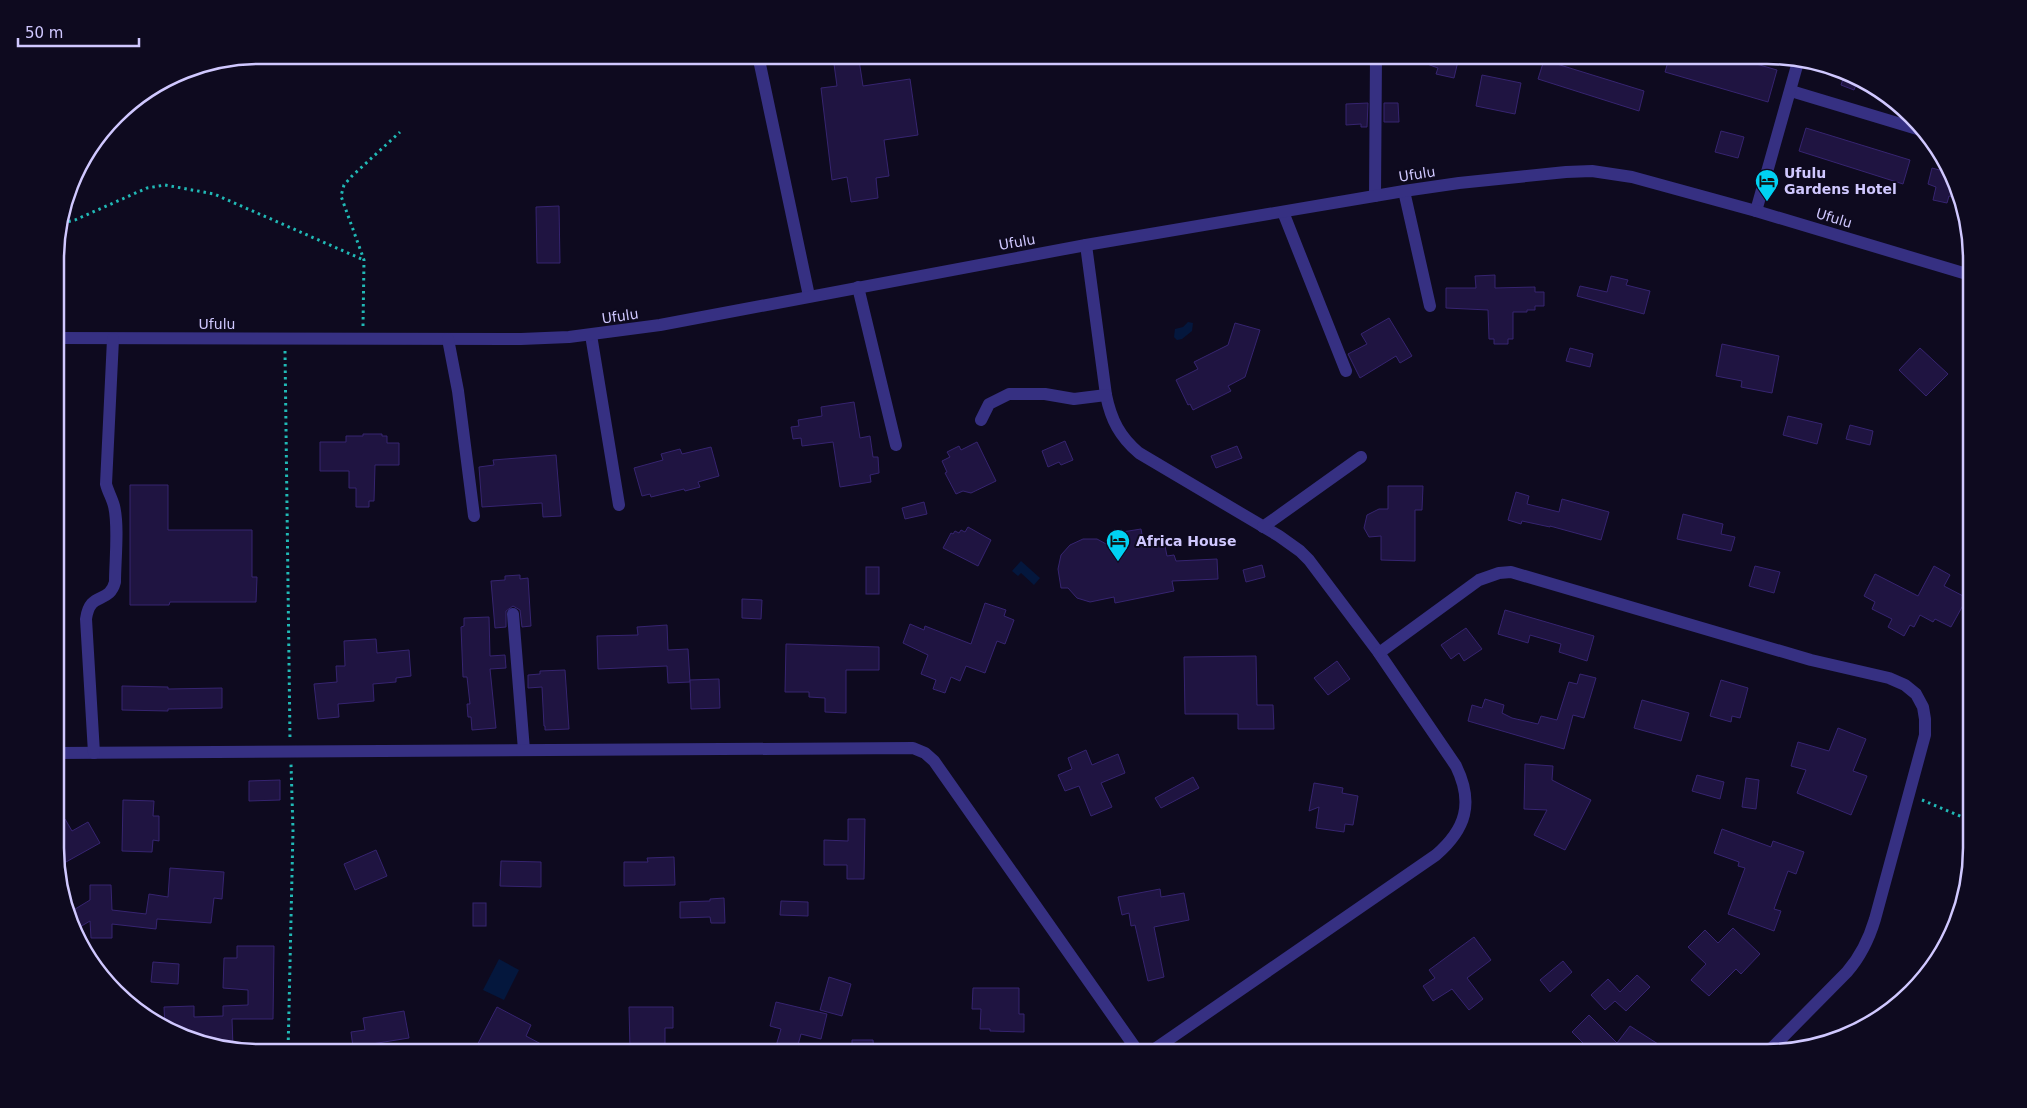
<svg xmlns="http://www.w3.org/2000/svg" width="2027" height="1108" viewBox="0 0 2027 1108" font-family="'DejaVu Sans',sans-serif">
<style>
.water{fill:#04173d}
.building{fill:#1f1441;stroke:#362470}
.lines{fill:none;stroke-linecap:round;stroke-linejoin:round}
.path{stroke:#21b9b6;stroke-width:3;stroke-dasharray:2.5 4;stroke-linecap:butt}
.minor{stroke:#363082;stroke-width:12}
.labels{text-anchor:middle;stroke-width:4;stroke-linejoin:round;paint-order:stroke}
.poi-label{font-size:14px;font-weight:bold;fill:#d0c8ff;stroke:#0e0a1f;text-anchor:start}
.street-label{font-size:14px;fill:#d0c8ff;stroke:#0e0a1f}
.rim{fill:none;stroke:#d0c8ff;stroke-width:2.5}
</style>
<rect width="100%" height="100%" fill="#0e0a1f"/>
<g class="water">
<polygon points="1188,322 1193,323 1192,331 1182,339 1177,340 1174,337 1175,329 1183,327"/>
<polygon points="1021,561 1040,578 1034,585 1021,573 1018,576 1012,571"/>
<polygon points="499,959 519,970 504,1000 483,990"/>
</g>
<g class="building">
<polygon points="1408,55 1449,55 1459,57 1454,78 1436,74 1438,68 1408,57"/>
<polygon points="1670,55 1725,55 1777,70 1768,102 1665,72"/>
<polygon points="859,60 863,86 910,79 918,135 884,140 889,176 876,178 878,198 851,202 847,177 832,180 821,88 837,86 834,64"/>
<polygon points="1544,60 1644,91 1639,111 1538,79"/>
<polygon points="1845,73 1859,77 1854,90 1841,85"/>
<polygon points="1482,75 1521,83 1515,114 1476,106"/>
<polygon points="1368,103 1367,127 1361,127 1361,124 1346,125 1346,104"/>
<polygon points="1384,103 1398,103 1399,122 1384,122"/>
<polygon points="1806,128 1910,160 1903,184 1799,151"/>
<polygon points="1721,131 1744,137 1738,158 1715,152"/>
<polygon points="1932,168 1947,172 1957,199 1949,196 1947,203 1933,200 1936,187 1928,184"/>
<polygon points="559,206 560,263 537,263 536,207"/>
<polygon points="1495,275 1495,288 1535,287 1535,292 1544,292 1544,306 1535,306 1535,310 1527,310 1527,312 1513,312 1513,339 1508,339 1508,344 1494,344 1494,339 1489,339 1488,310 1446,308 1446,288 1476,288 1475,276"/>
<polygon points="1611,276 1628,280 1626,285 1650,291 1644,314 1577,296 1580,286 1607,292"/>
<polygon points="1389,318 1412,356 1400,363 1396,356 1360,378 1348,354 1367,344 1361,334"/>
<polygon points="1235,323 1260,330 1245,377 1228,386 1231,391 1193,410 1190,404 1188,405 1176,380 1198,369 1194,362 1228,345"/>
<polygon points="1722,344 1779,356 1772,393 1741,387 1742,381 1716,376"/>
<polygon points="1570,348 1593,354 1590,367 1566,361"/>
<polygon points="1920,348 1948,374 1926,396 1899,370"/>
<polygon points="854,402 860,438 870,436 873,457 878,457 879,473 870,475 871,482 840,487 833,442 802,446 801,438 793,439 791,427 799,426 798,420 822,416 821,407"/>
<polygon points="1788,416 1822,424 1817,444 1783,435"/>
<polygon points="1850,425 1873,431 1870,445 1846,439"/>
<polygon points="363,434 382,434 382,436 387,436 387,443 399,443 399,465 375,465 374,501 369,501 369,507 356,507 356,488 349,488 349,471 320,471 320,442 346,442 346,436 363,436"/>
<polygon points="1065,441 1073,460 1061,465 1059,462 1048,467 1042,451"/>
<polygon points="977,442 996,481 971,493 963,491 956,494 945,473 947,472 942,461 950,457 947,452 959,446 961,450"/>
<polygon points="1237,446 1242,458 1216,468 1211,456"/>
<polygon points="711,447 719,476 698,482 700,487 685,491 684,489 651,497 650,494 642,496 634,468 663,460 661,454 680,449 682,454"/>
<polygon points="556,455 561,516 543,517 542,503 482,507 479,467 494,465 493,460"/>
<polygon points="130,485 168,485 168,530 252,530 252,577 257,577 256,602 170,602 169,605 130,605"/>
<polygon points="1388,486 1423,486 1422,510 1415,510 1415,561 1381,560 1381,536 1369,537 1364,528 1367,515 1379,509 1388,509"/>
<polygon points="1516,492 1529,496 1527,504 1559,512 1562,499 1609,512 1601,540 1550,526 1550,527 1522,521 1521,524 1508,520"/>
<polygon points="924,502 927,514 905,519 902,508"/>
<polygon points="1683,514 1723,524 1721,534 1735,537 1731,551 1677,539"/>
<polygon points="968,527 991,540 978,566 943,548 951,533 953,534 955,531 959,533 961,530 965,532"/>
<polygon points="1141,529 1143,540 1163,536 1167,556 1174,555 1176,561 1217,559 1218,579 1172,581 1174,591 1115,603 1114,597 1090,602 1077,598 1068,588 1061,588 1058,569 1061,555 1070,545 1083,539 1097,539 1119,551 1116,533"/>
<polygon points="1262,565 1265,577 1246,582 1243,570"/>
<polygon points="1755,566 1780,572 1774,593 1749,586"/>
<polygon points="1934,566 1950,575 1944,586 1967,598 1951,627 1935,619 1933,622 1920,615 1914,627 1910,625 1904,636 1888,627 1892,619 1872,609 1875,602 1864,596 1875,574 1918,596"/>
<rect x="866" y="567" width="13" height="27"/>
<polygon points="520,575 520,579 528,578 531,626 522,627 520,610 513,606 506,611 506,627 495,628 491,581 505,580 505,576"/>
<polygon points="742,599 762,600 761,619 742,618"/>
<polygon points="985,603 1006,610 1004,616 1014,620 1005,644 997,641 985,673 966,666 960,681 951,677 945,693 933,689 936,680 921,674 928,655 903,643 910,624 924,630 925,626 971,644"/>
<polygon points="1505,610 1594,636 1587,661 1559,652 1561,644 1530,635 1528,643 1498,634"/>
<polygon points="489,617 490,656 505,655 506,668 490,669 496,728 472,730 471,717 468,717 467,704 470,704 467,677 463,677 461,627 464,626 464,618"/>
<polygon points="667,625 668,650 688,649 690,682 668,683 667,666 598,669 597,636 638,635 637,627"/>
<polygon points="1466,628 1482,649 1464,661 1459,653 1451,659 1441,645"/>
<polygon points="376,639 377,653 409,650 411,676 396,678 396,682 373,684 374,701 338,704 339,717 318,719 314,684 337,682 336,666 345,666 344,641"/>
<polygon points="786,644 879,647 879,670 846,670 846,713 825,712 825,698 809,697 809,692 785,692"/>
<polygon points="1256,656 1257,705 1273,705 1274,729 1238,729 1238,714 1185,714 1184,657"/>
<polygon points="1337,661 1350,679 1328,695 1314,678"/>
<polygon points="565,670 569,729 545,730 545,726 544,726 542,687 528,688 528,675 540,674 540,671"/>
<polygon points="1580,674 1596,678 1584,718 1573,715 1564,749 1468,721 1472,705 1482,708 1485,699 1504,705 1502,713 1512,718 1538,724 1541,716 1557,720 1569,682 1577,684"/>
<polygon points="719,679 720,708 691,709 690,680"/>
<polygon points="1721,680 1748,688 1740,718 1732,716 1731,722 1710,716"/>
<polygon points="122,686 168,687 168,689 222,688 222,708 168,709 168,711 122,710"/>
<polygon points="1642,700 1689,713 1681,741 1634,728"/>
<polygon points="1838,728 1866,739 1853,771 1867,776 1851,815 1797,793 1806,770 1791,766 1798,742 1829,751"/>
<polygon points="1086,750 1092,765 1118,754 1125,773 1101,783 1112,807 1091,816 1079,786 1065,791 1058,775 1072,769 1068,758"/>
<polygon points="1525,764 1553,766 1552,780 1591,800 1565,850 1534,835 1547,810 1524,809"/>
<polygon points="1697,775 1724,782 1720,799 1692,791"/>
<polygon points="1193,777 1199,788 1161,808 1155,798"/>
<polygon points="1746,778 1759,780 1756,809 1742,807"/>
<polygon points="280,780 280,800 249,801 249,781"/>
<polygon points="1314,783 1343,788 1342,793 1358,796 1353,825 1345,824 1344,832 1316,828 1319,807 1309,811"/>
<polygon points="123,800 154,801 153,816 159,816 159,841 153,840 152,852 122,851"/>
<polygon points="65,819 72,831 88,822 100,843 57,867 57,824"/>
<polygon points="848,819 865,819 864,879 847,879 847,865 824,865 824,840 848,841"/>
<polygon points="1722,829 1771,847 1773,841 1804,852 1796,874 1788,871 1774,909 1781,911 1774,931 1728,914 1745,868 1738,866 1739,862 1714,853"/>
<polygon points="376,850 387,876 355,890 344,864"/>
<polygon points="674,857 675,885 624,886 624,862 648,862 647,858"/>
<polygon points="501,861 541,862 541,887 500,886"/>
<polygon points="170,868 224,872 222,899 214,898 211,923 157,919 156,929 112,924 112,938 91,938 90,921 73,931 67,914 90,900 90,885 111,885 112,910 146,914 149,894 168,897"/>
<polygon points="1160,889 1161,897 1184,893 1189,920 1154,927 1164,977 1148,981 1135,925 1131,926 1129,913 1122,915 1118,897"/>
<polygon points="724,898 725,923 711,923 710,917 680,918 680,902 710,901 710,899"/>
<polygon points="781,901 808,902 808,916 780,915"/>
<rect x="473" y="903" width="13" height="23"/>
<polygon points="1733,928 1760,954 1741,974 1736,969 1709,996 1691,980 1706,964 1688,947 1705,930 1718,943"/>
<polygon points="1474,937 1491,960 1467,978 1483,999 1469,1010 1452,989 1433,1001 1423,986 1435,978 1429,970"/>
<polygon points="237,946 274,946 273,1019 232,1019 233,1047 169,1032 165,1028 164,1007 194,1006 194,1017 223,1016 223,1006 248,1005 248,990 223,988 224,958 237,958"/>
<polygon points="1563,961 1572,972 1550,992 1540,980"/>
<polygon points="153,962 179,964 178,984 151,982"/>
<polygon points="1637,975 1650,987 1626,1011 1615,1001 1605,1010 1591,995 1608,979 1620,992"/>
<polygon points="829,977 851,984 842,1016 820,1010"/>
<polygon points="973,988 1019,988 1019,1014 1024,1014 1024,1032 990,1031 990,1029 980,1029 981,1009 972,1009"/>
<polygon points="776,1002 827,1014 821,1039 801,1034 796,1052 776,1046 781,1029 770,1026"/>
<polygon points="497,1007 531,1025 526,1036 558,1053 473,1053"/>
<polygon points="629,1007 673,1007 673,1028 665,1028 665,1049 630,1049"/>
<polygon points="404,1011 409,1038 353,1047 351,1032 365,1030 363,1018"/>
<polygon points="1589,1015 1617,1043 1630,1026 1672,1053 1575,1053 1584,1044 1572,1032"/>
<polygon points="852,1040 873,1040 874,1053 852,1053"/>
</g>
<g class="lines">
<g class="path">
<polyline points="62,223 75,220 147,188 165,185 214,194 364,260"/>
<polyline points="363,326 364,260 341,196 344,185 352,176 400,132"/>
<polyline points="285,351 290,740"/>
<polyline points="1922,800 1972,821"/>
<polyline points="288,1053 293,830 291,764"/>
</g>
<g class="minor">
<polyline points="758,55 809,296"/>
<polyline points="1791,91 1924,131"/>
<polyline points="1404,191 1430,306"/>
<polyline points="1375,196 1376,55"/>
<polyline points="1756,211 1798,62"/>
<polyline points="1283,212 1346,371"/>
<path d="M1086 245 1106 395C1111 420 1120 437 1139 453L1279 536 1300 551 1309 560 1379 653 1456 766C1474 803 1466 829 1436 855L1149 1053"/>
<polyline points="858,287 896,445"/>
<polyline points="591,335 619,505"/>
<polyline points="56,338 521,339 569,337 660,325 1086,245 1404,191 1459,183 1566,172 1592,171 1632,177 1756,211 1970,275"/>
<polyline points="448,339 458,391 474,516"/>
<polyline points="981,420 989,404 1009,394 1045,394 1074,399 1106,395"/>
<polyline points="1263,527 1361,457"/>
<polyline points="513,614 524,750"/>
<path d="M1379 653 1479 580 1499 573 1511 572 1811 660 1889 678 1905 685 1916 694 1923 707 1925 719V735L1875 919C1869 939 1861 956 1847 972L1767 1053"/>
<polyline points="57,753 913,748 925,753 934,761 1139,1053"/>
<path d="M94 753 86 619C90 590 109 605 115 582 115 561 119 526 114 506 112 498 108 492 106 484L113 339"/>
</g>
</g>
<defs>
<g id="hotel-pin" transform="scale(1.25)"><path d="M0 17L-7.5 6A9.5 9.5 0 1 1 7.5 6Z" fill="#00d1f3" stroke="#0e0a1f"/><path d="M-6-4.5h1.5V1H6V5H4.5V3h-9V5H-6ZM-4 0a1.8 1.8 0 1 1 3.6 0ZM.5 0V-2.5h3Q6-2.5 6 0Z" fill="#111"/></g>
</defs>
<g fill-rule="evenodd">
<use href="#hotel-pin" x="1767" y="181"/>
<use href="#hotel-pin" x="1118" y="541"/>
</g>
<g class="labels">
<g class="poi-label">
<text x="1784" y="178">Ufulu<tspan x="1784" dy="16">Gardens Hotel</tspan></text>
<text x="1136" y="546">Africa House</text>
</g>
<g class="street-label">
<text transform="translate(1417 174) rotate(-9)" y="5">Ufulu</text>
<text transform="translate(1834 218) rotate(17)" y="5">Ufulu</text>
<text transform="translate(1017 242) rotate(-10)" y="5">Ufulu</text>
<text transform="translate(620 316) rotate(-8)" y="5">Ufulu</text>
<text x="217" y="329">Ufulu</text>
</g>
</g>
<path d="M0 0H2027V1108H0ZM260 64H1767A196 196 0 0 1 1963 260V848A196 196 0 0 1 1767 1044H260A196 196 0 0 1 64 848V260A196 196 0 0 1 260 64Z" fill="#0e0a1f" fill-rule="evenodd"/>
<path class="rim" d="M260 64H1767A196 196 0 0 1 1963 260V848A196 196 0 0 1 1767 1044H260A196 196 0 0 1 64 848V260A196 196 0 0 1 260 64Z"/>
<path d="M18 38v8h121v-8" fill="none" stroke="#d0c8ff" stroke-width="2.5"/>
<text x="25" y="38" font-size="15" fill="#d0c8ff" stroke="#0e0a1f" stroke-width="4" paint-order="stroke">50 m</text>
</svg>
